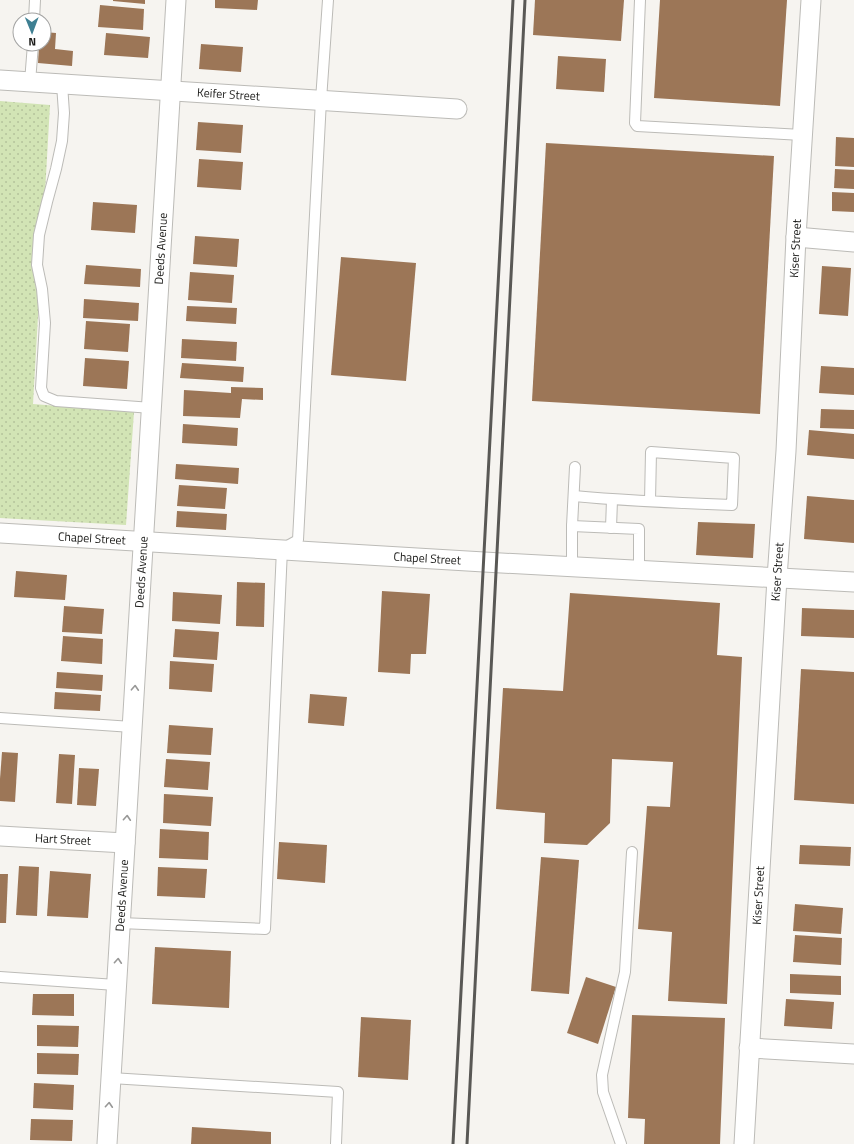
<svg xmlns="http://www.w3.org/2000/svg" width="854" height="1144" viewBox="0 0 854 1144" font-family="'Titillium Web',sans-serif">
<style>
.grass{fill:url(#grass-dots)}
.building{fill:#9c7657}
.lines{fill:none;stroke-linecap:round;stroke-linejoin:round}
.service-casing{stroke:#bcbbb7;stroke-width:12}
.minor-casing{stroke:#bcbbb7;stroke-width:21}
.service{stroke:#fff;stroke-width:10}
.minor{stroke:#fff;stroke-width:19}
.rail{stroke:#595855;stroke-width:3}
.oneway{stroke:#989897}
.labels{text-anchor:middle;stroke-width:3.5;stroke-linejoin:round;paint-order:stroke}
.street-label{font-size:12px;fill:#191917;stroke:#fff}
</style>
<defs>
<pattern id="grass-dots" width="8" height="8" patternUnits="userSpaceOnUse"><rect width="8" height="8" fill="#d2e4b5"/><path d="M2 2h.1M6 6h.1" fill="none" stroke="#b4c39b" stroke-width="1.8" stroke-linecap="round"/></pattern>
</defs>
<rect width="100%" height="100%" fill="#f6f4f0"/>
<polygon class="grass" points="0,101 50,105 33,404 134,412 126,525 0,518"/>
<g class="building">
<polygon points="113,0 145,0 145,4 113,1"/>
<polygon points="215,0 258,0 257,10 215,8"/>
<polygon points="535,0 624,0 621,41 533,35"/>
<polygon points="660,0 787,0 780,106 654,98"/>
<polygon points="100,5 144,9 143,30 98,27"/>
<polygon points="44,32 56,33 55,49 73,51 72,66 38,63 39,44 44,44"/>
<polygon points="106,33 150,37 148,58 104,55"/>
<polygon points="201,44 243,47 241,72 199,69"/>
<polygon points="558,56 606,59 604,92 556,89"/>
<polygon points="198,122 243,125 241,153 196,150"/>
<polygon points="836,137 854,138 854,167 835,166"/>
<polygon points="546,143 774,156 760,414 532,401"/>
<polygon points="199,159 243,162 241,190 197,187"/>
<polygon points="835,169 854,170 854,189 834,188"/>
<polygon points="832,192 854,193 854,212 832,211"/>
<polygon points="93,202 137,205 135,233 91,230"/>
<polygon points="195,236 239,239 237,267 193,264"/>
<polygon points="341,257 416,263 406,381 331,375"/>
<polygon points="86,265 141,269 140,287 84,284"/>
<polygon points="822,266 851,268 848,316 819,314"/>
<polygon points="190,272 234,275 232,303 188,300"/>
<polygon points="84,299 139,303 138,321 83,318"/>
<polygon points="187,306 237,308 236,324 186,321"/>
<polygon points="86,321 130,324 128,352 84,349"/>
<polygon points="182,339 237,342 236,361 181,358"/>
<polygon points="85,358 129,361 127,389 83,386"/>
<polygon points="182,363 244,367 243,382 180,378"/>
<polygon points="821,366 854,368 854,395 819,393"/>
<polygon points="231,387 263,388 263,400 242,399 240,418 183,416 184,390 231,393"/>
<polygon points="821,409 854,410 854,429 820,428"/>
<polygon points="183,424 238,428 237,446 182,443"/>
<polygon points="809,430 854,434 854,459 807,455"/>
<polygon points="176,464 239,468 238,484 175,479"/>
<polygon points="179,485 227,488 225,509 177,506"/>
<polygon points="807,496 854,500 854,543 804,539"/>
<polygon points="177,511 227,514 226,530 176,527"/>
<polygon points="698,522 755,524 753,558 696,555"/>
<polygon points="16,571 67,575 65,600 14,597"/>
<polygon points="237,582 265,583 264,627 236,626"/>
<polygon points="382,591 430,594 426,654 411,654 410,674 378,672"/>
<polygon points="173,592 222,595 220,624 172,621"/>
<polygon points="570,593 720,603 717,655 742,657 727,1004 668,1001 672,932 638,929 647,806 670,807 673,762 612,759 610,823 587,845 544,843 545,813 496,809 503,688 563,691"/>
<polygon points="64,606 104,609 102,634 62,632"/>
<polygon points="802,608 854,610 854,638 801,636"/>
<polygon points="175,629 219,632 217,660 173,657"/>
<polygon points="63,636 103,639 102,664 61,661"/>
<polygon points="170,661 214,664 212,692 169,689"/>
<polygon points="801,669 854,672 854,804 794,800"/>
<polygon points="57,672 103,675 102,691 56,688"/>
<polygon points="55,692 101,695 100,711 54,709"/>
<polygon points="310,694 347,697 344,726 308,723"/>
<polygon points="169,725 213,728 211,755 167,753"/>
<polygon points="2,752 18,753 15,802 0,801 0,779"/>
<polygon points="59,754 75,755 72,804 56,803"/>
<polygon points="166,759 210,762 208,790 164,787"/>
<polygon points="79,768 99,769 96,806 77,805"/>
<polygon points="164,794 213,797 211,826 163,823"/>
<polygon points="160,829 209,832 208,860 159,858"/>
<polygon points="279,842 327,845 325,883 277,879"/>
<polygon points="800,845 851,847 850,866 799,864"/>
<polygon points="541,857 579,860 569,994 531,991"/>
<polygon points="19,866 39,867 37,916 16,915"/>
<polygon points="158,867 207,869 205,898 157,896"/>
<polygon points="50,871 91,874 88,918 47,916"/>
<polygon points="0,874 8,874 6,923 0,923"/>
<polygon points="795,904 843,908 841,934 793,931"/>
<polygon points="795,935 842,938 841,965 793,962"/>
<polygon points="155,947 231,951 229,1008 152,1004"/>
<polygon points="790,974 841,976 841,995 790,993"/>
<polygon points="586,977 616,987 598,1044 567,1033"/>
<polygon points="33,994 74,994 74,1016 32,1015"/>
<polygon points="786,999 834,1002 832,1029 784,1026"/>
<polygon points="632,1015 725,1018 720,1144 644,1144 645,1119 628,1118"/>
<polygon points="361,1017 411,1020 408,1080 358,1077"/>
<polygon points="37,1025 79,1026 78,1047 37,1046"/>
<polygon points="37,1053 79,1054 78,1075 37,1074"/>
<polygon points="34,1083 74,1085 73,1110 33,1108"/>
<polygon points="31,1119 73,1120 72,1141 30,1140"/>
<polygon points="192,1127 271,1132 271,1144 191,1144"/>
</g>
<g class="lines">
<g class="service-casing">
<g id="service">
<polyline points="640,0 635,123 637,126 802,135"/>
<polyline points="34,20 35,0"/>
<polyline points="30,82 33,44"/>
<polyline points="62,84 64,113 62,141 56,169 47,202 39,235 37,265 42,289 45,323 41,388 44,396 56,401 152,408"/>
<path d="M574 496C626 501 679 503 732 505L734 458 651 452 650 501"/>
<polyline points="572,526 639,529 639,570"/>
<polyline points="611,528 612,500"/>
<polyline points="572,566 572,526 575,467"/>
<polyline points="0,718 132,727"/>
<polyline points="120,923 265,929 282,549 298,540 321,100 328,0"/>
<polyline points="0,977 116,985"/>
<polyline points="111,1078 338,1092 336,1144"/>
<polyline points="621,1144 603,1092 602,1075 625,972 632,852"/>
</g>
</g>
<g class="minor-casing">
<g id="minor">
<path id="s1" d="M0 80 457 109"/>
<polyline points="796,237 854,242"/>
<path id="s2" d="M0 533 484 562 854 582"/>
<path id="s3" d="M0 836 125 843"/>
<polyline points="749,1048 854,1054"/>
<path id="s4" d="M107 1144 176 0"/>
<path id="s5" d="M744 1144 777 578 786 451 796 237 811 0"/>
</g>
</g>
<use href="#service" class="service"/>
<use href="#minor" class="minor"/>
<g class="rail">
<polyline points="453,1144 513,0"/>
<polyline points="467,1144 525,0"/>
</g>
</g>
<defs><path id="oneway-chevron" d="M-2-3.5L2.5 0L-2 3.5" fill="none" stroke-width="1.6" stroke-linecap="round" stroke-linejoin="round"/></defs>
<g class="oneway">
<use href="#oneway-chevron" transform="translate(135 688) rotate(-87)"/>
<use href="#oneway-chevron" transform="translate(127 818) rotate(-86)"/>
<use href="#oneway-chevron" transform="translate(118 961) rotate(-86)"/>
<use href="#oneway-chevron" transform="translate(109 1105) rotate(-86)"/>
</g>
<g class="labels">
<g class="street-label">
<text dy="4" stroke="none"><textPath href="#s1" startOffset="229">Keifer Street</textPath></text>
<text dy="4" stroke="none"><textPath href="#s4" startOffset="897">Deeds Avenue</textPath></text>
<text dy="4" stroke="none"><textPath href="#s5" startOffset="897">Kiser Street</textPath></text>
<text dy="4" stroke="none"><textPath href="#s2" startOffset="92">Chapel Street</textPath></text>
<text dy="4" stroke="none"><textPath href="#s2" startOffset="428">Chapel Street</textPath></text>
<text dy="4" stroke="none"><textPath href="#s4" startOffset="573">Deeds Avenue</textPath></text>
<text dy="4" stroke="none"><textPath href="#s5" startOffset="573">Kiser Street</textPath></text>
<text dy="4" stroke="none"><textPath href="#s3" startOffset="63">Hart Street</textPath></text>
<text dy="4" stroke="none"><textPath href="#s4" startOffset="249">Deeds Avenue</textPath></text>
<text dy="4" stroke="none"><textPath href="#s5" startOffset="249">Kiser Street</textPath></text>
</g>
</g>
<g transform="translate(32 32) rotate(179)"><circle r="19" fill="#ffffff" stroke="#a3a3a2"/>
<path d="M0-3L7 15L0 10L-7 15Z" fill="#3e7f92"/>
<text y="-6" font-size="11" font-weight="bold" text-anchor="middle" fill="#191917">N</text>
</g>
</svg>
